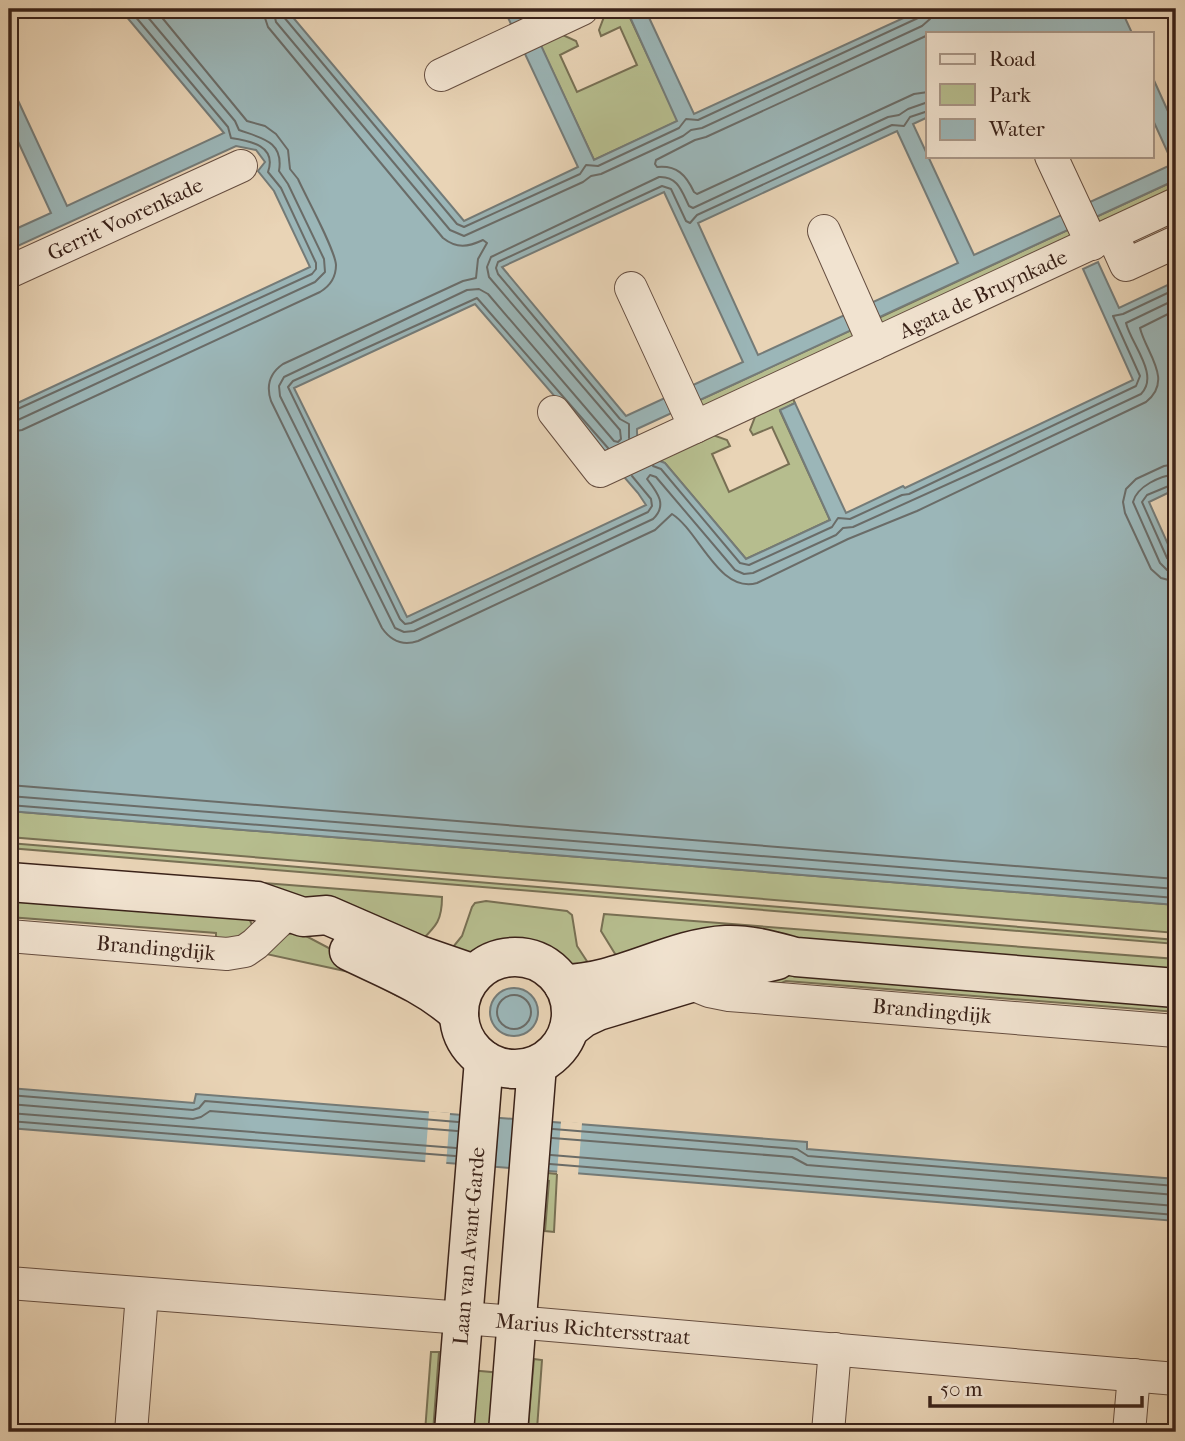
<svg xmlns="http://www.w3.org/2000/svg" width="1185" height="1441" viewBox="0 0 1185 1441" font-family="'IM FELL French Canon',serif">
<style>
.green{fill:#b6bd8e;stroke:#787054;stroke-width:2}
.water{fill:#9bb6b8;stroke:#747b78;stroke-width:2;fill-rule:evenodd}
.pier{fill:#e9d4b6}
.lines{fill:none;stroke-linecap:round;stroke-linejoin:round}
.shore{stroke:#6a6c68;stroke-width:2}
.street-casing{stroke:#664e40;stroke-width:34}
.secondary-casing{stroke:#3a2219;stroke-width:41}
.street{stroke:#f1e3d0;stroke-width:32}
.secondary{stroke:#f1e3d0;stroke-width:38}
.labels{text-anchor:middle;stroke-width:5;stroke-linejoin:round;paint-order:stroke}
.street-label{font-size:21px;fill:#3a2219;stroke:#f1e3d0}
</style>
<rect width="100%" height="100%" fill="#e9d4b6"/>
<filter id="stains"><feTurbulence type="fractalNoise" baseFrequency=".00286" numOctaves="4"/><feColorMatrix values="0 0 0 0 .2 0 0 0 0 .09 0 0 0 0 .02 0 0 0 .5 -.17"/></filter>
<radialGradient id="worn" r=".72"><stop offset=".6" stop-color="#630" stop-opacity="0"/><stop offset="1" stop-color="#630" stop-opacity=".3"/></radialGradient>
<g class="green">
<polygon points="607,9 645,9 630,18 678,121 594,160 537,38 552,30 576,41 578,46 560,55 577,92 637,65 620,27 601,36 599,30"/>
<polygon points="1176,180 1176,194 1096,231 1087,221"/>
<polygon points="1074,227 1076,240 880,330 872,321"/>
<polygon points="858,327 861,339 700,414 691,404"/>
<polygon points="789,390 795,403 780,411 830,520 746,559 665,463 650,457 702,431 727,440 730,446 712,454 729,492 789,464 772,427 753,435 750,430 760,404"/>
<polygon points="9,811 1176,905 1176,933 9,837"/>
<polygon points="9,843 1176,940 1176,944 9,848"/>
<path d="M9 863 442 897C442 921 436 926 420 942L9 868Z"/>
<polygon points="9,896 249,918 252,925 250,935 216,944 216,933 9,917"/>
<polygon points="486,901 567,911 572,915 577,946 592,969 568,968 548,951 524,943 511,944 476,955 449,952 462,936 472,907 475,903"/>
<polygon points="604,914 1176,959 1176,972 617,957 601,931"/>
<polygon points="292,933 306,936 401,986 398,996 354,973 266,954 283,936"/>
<polygon points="792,974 1176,1002 1176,1012 786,981 779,984 747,979"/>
<polygon points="538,1172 557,1174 554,1232 545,1231 549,1181 537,1180"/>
<polygon points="431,1352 439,1352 433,1432 425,1432"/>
<polygon points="534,1359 542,1360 537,1429 528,1428"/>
<polygon points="469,1370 502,1373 497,1432 464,1432"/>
</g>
<g class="water">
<path d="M120 9H286L464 221 578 167 504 9H534L526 13 594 160 677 121 630 17 645 9 694 114 923 9H1121L1132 33H928V117L913 124 974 255 1173 164 1152 118V76L1176 129V180L637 429C636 449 647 457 665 463L746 559 830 520 780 410 795 403 846 513 903 486 905 488 1133 380 1083 269 1098 262 1119 308 1176 281V489L1149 502 1176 562V905L9 811V407L310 267 274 191 258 171 265 162 256 150 236 146 9 250V232L51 213 9 122V81L67 206 224 133ZM897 131 958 263 758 355 698 223ZM664 192 743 362 626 416 502 267ZM475 304 638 493 646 505 407 617 294 388Z"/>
<circle cx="514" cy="1012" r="24"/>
<polygon points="9,1088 194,1103 196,1094 807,1142 807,1149 1176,1179 1176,1221 9,1128"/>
</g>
<g class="pier">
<polygon points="429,1111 450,1113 446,1166 425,1164"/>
<polygon points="561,1121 582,1123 578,1175 557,1174"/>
</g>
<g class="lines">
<g class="shore">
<path d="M262 9 268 27 443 238C457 249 468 247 483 240L487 243 478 259 476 278 463 281 283 364C270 373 266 386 271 401L382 628C391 641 403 646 418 641L655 530 672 514C699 531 719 594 757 583L848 539 917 511 1146 402C1174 380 1146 353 1140 328L1176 310"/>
<polyline points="273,9 276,22 450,230 464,236 583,182 591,176 601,174 683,136 691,130 702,128 922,26 930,19 932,9"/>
<polyline points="281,9 283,16 457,224 464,227 580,174 586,165 598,166 679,128 686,119 698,120 918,18 922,15 923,9"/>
<path d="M928 35 706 137 695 140 656 160 655 164 657 167C677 165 686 175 694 192L697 194 914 94 928 92"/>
<path d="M928 102 908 109 899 115 888 117 693 208 689 206C682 192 678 176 659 177L491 257 487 267 489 277 620 430 621 439 618 442 614 441 488 294 479 289 467 290 284 377 279 386 280 396 395 628 404 632 414 631 653 519C668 505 657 492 647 479L650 475 656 477 735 570 744 574 753 573 836 535 843 528 853 527 999 461 1141 394C1160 375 1131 344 1126 323L1176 299"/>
<path d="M9 413 312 274 316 269V263L281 188 268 172C277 146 251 141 231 138L228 127 129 9"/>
<path d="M9 422 18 420 315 282 325 272 324 259 288 184 279 171C284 141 261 138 239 130L235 121 141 9"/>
<path d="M9 432 22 430 320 292C330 286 336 277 336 265 335 249 306 197 298 179L290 169 288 150 276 134 265 126 247 121 155 9"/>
<polyline points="629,438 629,424 620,419 498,274 496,268 498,262 662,186 671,189 686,221 690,223 697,215 892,125 904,126 910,117 928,111"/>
<polyline points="608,448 477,298 293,381 288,387 400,619 405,624 411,623 648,512 652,506 651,499 632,476"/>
<polyline points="1176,464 1164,466 1136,479 1126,489 1123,502 1125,513 1151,569 1161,578 1176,582"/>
<polyline points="653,466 661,469 740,563 749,565 832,527 838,518 850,519 902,495 909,494 1136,386 1140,376 1113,316 1123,314 1176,289"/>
<path d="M1176 474C1160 476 1137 486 1133 502L1160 563 1167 570 1176 571"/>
<polyline points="1176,483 1147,495 1142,502 1167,558 1171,562 1176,562"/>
<polyline points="9,785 1176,879"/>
<polyline points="9,796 1176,889"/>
<polyline points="9,805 1176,898"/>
<circle cx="514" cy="1012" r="17"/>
<polyline points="9,1095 193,1110 199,1108 205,1101 458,1122"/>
<polyline points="9,1104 193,1119 201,1117 210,1111 457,1131"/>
<polyline points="9,1113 456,1148"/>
<polyline points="9,1121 455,1156"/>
<polyline points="553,1129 797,1149 808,1156 1176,1186"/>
<polyline points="552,1138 792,1157 807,1165 1176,1195"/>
<polyline points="551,1155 1176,1206"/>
<polyline points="550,1164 1176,1215"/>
</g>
<g class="street-casing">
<g id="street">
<polyline points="441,75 582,9"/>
<polyline points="1051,156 1092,244"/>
<polyline points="824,231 874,344"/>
<polyline points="1112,234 1126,265 1176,242"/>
<polyline points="9,272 241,166"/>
<polyline points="631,288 695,427"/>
<polyline points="554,412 600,471 1176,204"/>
<polyline points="9,936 227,954 245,951 255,944 288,912"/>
<polyline points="689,983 709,991 729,995 1176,1031"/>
<polyline points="9,1283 515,1322 1176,1379"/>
<polyline points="131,1432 142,1294"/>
<polyline points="828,1432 835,1349"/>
<polyline points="1129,1432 1134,1375"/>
</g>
</g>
<g class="secondary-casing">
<g id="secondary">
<polyline points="9,882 257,901 303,917 327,915 419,955 474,974"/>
<path d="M349 951C386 969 428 985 459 1014"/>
<circle cx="515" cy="1013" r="56"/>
<path d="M563 984C619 984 670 948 726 945 750 944 773 951 796 957L1176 988"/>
<polyline points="569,1029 583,1018 598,1011 717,975 777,960"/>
<polyline points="454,1432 484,1060"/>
<polyline points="508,1432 537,1065"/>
</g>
</g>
<use href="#street" class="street"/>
<use href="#secondary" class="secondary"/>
</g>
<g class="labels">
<g class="street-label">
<text transform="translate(125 219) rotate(-25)" y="7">Gerrit Voorenkade</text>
<text transform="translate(983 294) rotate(-25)" y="7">Agata de Bruynkade</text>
<text transform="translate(156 948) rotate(5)" y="7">Brandingdijk</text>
<text transform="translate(932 1011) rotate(5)" y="7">Brandingdijk</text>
<text transform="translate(469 1246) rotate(-85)" y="7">Laan van Avant-Garde</text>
<text transform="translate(593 1329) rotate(5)" y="7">Marius Richtersstraat</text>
</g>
</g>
<rect width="1185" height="1441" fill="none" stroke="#e9d4b6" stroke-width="35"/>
<rect x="10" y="10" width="1164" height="1420" fill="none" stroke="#3a2219" stroke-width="3.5"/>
<rect x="18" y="18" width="1150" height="1406" fill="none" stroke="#3a2219" stroke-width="2"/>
<rect x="926" y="32" width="228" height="126" fill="#f1e3d0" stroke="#a89687" stroke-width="2"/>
<rect x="940" y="54" width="35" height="10" fill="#f1e3d0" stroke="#a89687" stroke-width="2"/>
<text x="989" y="66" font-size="21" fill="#3a2219">Road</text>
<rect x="940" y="84" width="35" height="21" fill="#b6bd8e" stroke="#a89687" stroke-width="2"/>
<text x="989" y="102" font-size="21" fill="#3a2219">Park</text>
<rect x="940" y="119" width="35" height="21" fill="#9bb6b8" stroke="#a89687" stroke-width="2"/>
<text x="989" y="136" font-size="21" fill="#3a2219">Water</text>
<path d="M930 1396v10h212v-10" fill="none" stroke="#3a2219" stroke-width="3.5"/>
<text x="940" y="1396" font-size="21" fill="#3a2219" stroke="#f1e3d0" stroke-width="5" paint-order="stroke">50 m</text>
<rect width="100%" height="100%" filter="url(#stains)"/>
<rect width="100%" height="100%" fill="url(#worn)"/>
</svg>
